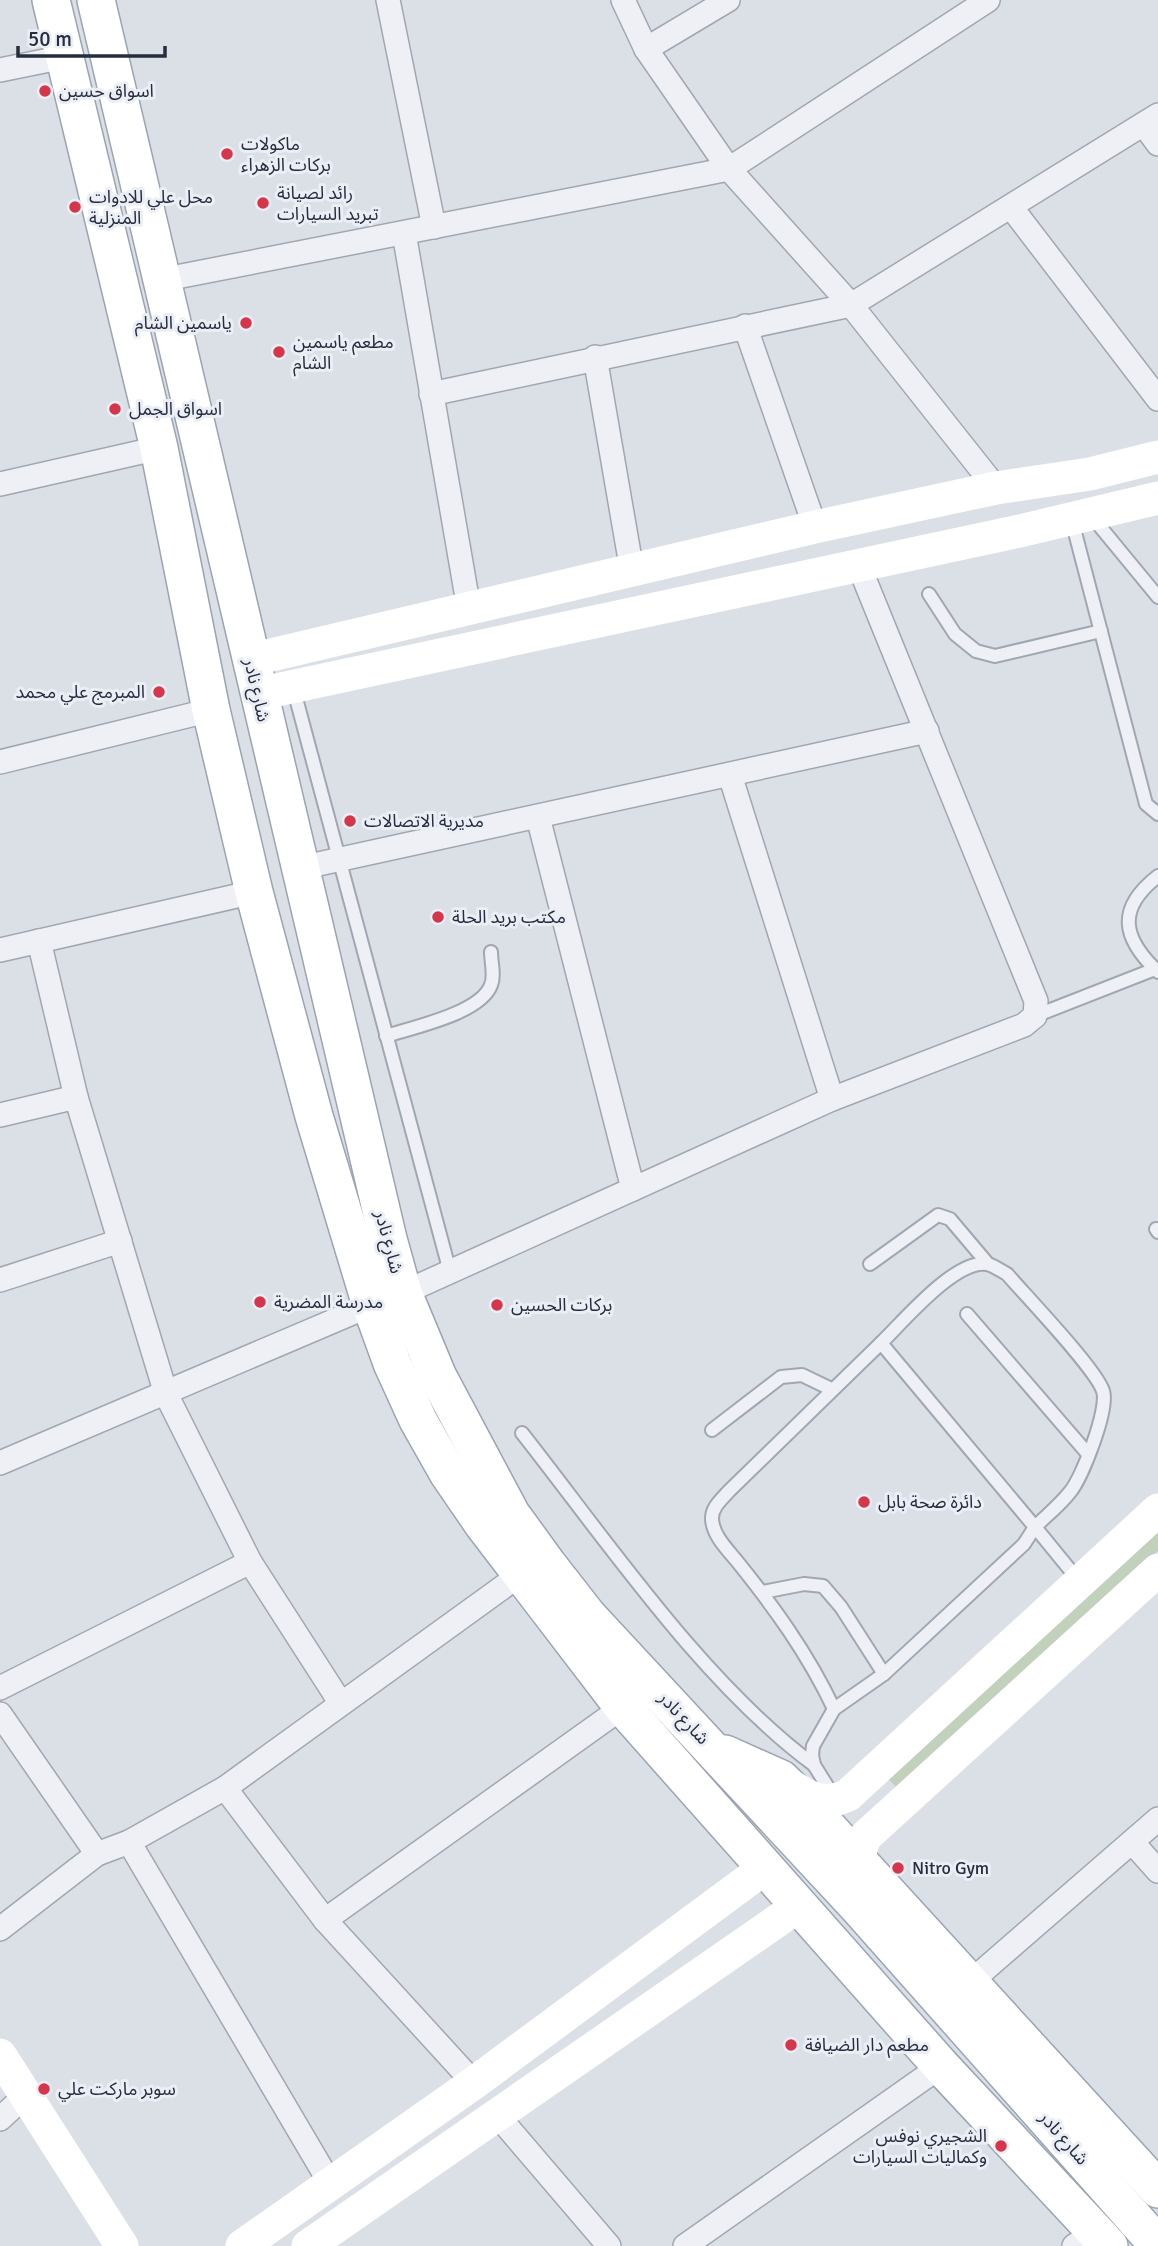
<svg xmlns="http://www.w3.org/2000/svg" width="1158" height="2246" viewBox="0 0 1158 2246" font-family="Signika,'Noto Sans Arabic',sans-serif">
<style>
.green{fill:#c1d1bc}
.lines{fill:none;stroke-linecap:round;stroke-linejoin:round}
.lane-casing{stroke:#a1a7b1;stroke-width:16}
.street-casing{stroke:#a1a7b1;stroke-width:26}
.primary-casing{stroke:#9aa4b3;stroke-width:40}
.lane{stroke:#eef0f5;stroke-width:12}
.street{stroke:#eef0f5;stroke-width:23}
.secondary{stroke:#fff;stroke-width:33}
.primary{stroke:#fff;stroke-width:37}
.poi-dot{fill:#d6364b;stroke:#ebeff5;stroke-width:2.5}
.labels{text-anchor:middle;stroke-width:6;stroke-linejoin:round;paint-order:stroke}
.poi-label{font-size:18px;fill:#252d3e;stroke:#ebeff5;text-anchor:start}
.street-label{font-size:18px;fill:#252d3e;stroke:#ebeff5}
</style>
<rect width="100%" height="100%" fill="#dbe0e7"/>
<polygon class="green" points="1158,1522 1158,1551 896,1787 882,1772"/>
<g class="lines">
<g class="lane-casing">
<g id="lane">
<polyline points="1093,518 1158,597"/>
<polyline points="1072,521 1146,804 1158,814"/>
<polyline points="929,594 955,634 976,651 995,656 1101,631"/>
<polyline points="293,687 450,1272"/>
<path d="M1158 876C1117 908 1121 937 1158 972"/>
<polyline points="1035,1016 1155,969"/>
<path d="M386 1036C414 1027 481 1013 491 985 495 976 491 962 491 952"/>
<polyline points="1156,1229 1158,1232"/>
<polyline points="870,1264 938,1215 950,1219 988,1264"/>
<polyline points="967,1314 1088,1454"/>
<path d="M881 1343C903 1322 955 1259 987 1264 993 1265 1001 1271 1007 1274 1026 1296 1096 1369 1103 1391 1109 1409 1082 1478 1070 1492 1060 1505 1047 1515 1035 1527L1080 1582"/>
<polyline points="712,1430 781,1377 802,1375 831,1389"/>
<path d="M522 1433C607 1541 703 1683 814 1765"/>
<polyline points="763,1592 804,1584 823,1586 841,1607 884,1674"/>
<path d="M834 1797 814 1765 812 1755 813 1746 834 1709 884 1674 1024 1544 1035 1527 881 1343 729 1491C722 1499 712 1507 712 1518 712 1534 726 1548 736 1560 774 1607 808 1654 834 1709"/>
</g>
</g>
<g class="street-casing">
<g id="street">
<polyline points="388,0 434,227"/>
<polyline points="623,0 646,49 729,169 851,305 996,488"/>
<polyline points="646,49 728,0"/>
<polyline points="0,70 64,57"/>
<polyline points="1144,125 1158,144"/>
<polyline points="1011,207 1158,399"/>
<polyline points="404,233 469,609"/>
<polyline points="161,280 729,169 988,0"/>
<polyline points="745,326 815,527"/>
<polyline points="595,357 632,571"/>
<polyline points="431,394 851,305 1158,115"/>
<polyline points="0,484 159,448"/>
<polyline points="0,762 211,710"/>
<polyline points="730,775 832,1099"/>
<polyline points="538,817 633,1189"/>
<polyline points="300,868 927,731"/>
<polyline points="39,941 76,1097 166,1394 250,1562 340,1702"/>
<polyline points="0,950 254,892"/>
<polyline points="0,1115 76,1097"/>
<polyline points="0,1280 120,1241"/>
<polyline points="403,1293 832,1099 1024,1025 1035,1016 1036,1001 859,566"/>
<polyline points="0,1463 371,1305"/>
<polyline points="0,1688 250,1562"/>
<polyline points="0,1714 97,1854"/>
<polyline points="225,1788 325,1920 474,2083"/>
<polyline points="129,1842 330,2183"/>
<polyline points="1132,1842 1158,1871"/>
<polyline points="325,1920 623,1707"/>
<polyline points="0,1929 97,1854 129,1842 225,1788 521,1574"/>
<polyline points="968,1984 1158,1819"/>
<polyline points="498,2116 609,2246"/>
<polyline points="0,2119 26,2095"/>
<polyline points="685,2246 941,2066"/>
<polyline points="1074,2246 1096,2231"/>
</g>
</g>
<g class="primary-casing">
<g id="primary">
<polyline points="51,0 159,448 211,710 254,892 314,1116 371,1305 392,1363 418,1420 448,1473 483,1524 623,1707 941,2066 1109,2246"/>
<polyline points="96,0 388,1239 403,1293 438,1377 511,1514 548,1565 587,1615 860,1909 1158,2245"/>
<polyline points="725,1754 781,1779 809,1807 1158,2189"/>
</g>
</g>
<use href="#lane" class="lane"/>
<use href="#street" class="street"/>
<g class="secondary">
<polyline points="250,660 815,527 996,488 1090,474 1158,457"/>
<polyline points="258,694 1024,530 1158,498"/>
<path d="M788 1784C809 1798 824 1807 848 1795L1158 1510"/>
<polyline points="868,1874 858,1857 865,1837 1158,1570"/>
<polyline points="0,2055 122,2246"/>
<polyline points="242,2246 474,2083 766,1867"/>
<polyline points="308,2246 800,1905"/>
</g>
<use href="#primary" class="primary"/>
</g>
<g class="poi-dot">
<circle cx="45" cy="91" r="7"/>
<circle cx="227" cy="154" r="7"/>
<circle cx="263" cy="203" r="7"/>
<circle cx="75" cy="207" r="7"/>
<circle cx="246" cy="323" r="7"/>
<circle cx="279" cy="352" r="7"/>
<circle cx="115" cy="409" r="7"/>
<circle cx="159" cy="692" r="7"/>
<circle cx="350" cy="821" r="7"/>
<circle cx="438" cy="917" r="7"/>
<circle cx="260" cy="1302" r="7"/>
<circle cx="497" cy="1305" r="7"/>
<circle cx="864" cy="1502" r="7"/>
<circle cx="898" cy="1868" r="7"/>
<circle cx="791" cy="2045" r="7"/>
<circle cx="44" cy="2089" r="7"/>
<circle cx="1001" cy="2146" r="7"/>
</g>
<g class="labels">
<g class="poi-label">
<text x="59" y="97">اسواق حسين</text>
<text x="241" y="150">ماكولات<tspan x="241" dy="21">بركات الزهراء</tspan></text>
<text x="277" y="199">رائد لصيانة<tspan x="277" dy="21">تبريد السيارات</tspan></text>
<text x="89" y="203">محل علي للادوات<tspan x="89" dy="21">المنزلية</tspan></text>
<text x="232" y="329" text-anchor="end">ياسمين الشام</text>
<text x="293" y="348">مطعم ياسمين<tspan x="293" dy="21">الشام</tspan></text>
<text x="129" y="415">اسواق الجمل</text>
<text x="145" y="698" text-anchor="end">المبرمج علي محمد</text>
<text x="364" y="827">مديرية الاتصالات</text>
<text x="452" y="923">مكتب بريد الحلة</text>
<text x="274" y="1308">مدرسة المضرية</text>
<text x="511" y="1311">بركات الحسين</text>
<text x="878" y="1508">دائرة صحة بابل</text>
<text x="912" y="1874">Nitro Gym</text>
<text x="805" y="2051">مطعم دار الضيافة</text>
<text x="58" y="2095">سوبر ماركت علي</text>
<text x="987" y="2142" text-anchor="end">الشجيري نوفس<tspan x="987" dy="21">وكماليات السيارات</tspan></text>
</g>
<g class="street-label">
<text transform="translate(257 690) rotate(77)" y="6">شارع نادر</text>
<text transform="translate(389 1242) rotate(75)" y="6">شارع نادر</text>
<text transform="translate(684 1718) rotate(47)" y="6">شارع نادر</text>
<text transform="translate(1064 2138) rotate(49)" y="6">شارع نادر</text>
</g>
</g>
<path d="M18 46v10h147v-10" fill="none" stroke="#252d3e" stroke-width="3.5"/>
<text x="28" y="46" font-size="21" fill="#252d3e" stroke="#ebeff5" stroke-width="5" paint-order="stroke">50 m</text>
</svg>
